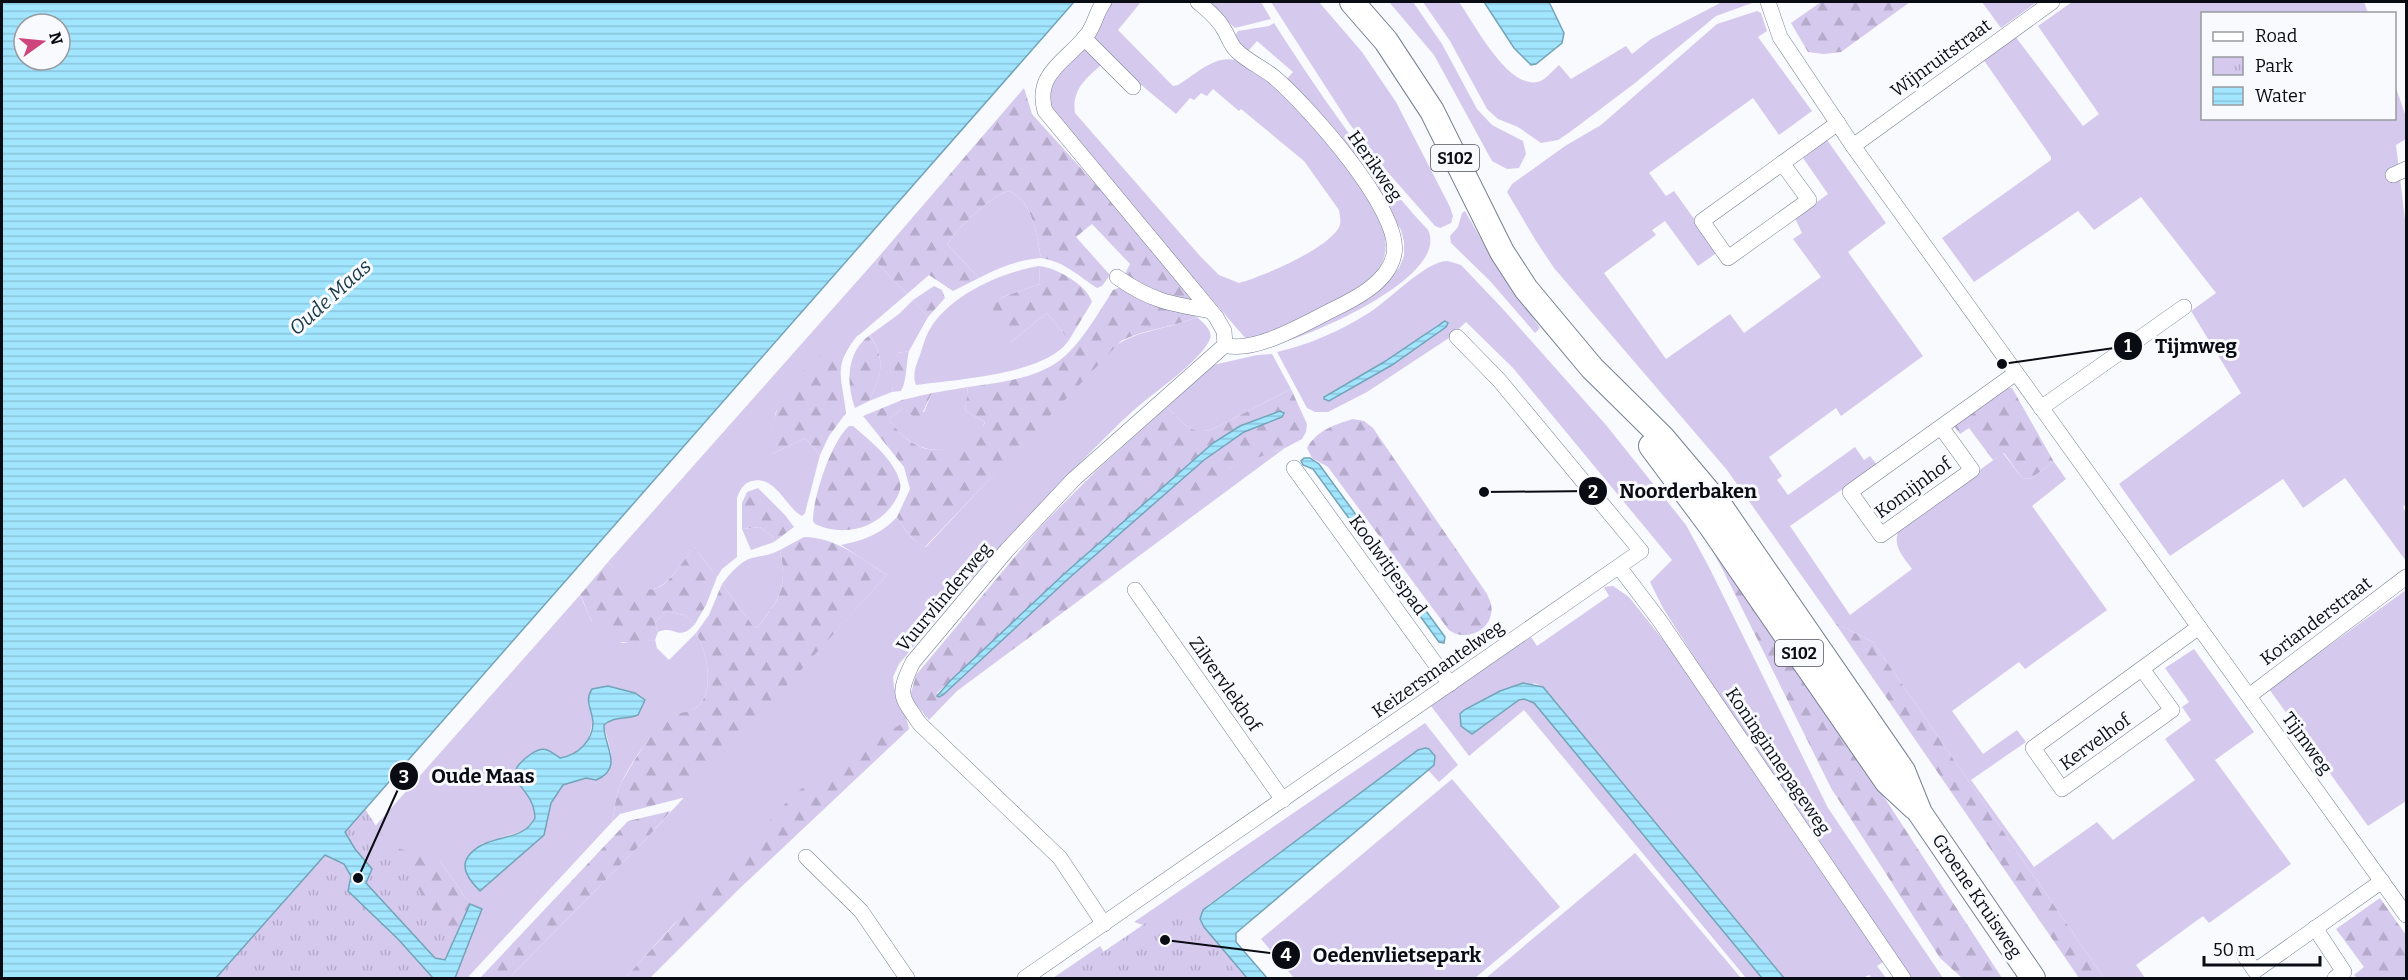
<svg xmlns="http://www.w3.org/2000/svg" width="2408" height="980" viewBox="0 0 2408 980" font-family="Bitter,serif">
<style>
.green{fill:#d6c9ee;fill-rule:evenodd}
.forest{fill:url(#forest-firs);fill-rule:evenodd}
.park{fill:url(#park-tufts)}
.water{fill:url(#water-rules);stroke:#73a4b8;stroke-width:1.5;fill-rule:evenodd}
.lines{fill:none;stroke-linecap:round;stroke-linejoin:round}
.street-casing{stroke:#768093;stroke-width:16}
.primary-casing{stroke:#768093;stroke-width:26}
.street{stroke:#fff;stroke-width:15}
.primary{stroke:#fff;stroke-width:24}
.labels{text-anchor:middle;stroke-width:6;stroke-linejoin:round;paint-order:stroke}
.shield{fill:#f8fafe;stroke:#51535a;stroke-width:1.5}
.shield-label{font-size:16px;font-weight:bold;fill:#090c13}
.street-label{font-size:18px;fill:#090c13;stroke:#f8fafe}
.water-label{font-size:20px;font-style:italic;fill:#183944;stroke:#f8fafe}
.leader{fill:none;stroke:#090c13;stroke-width:2}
.callout-dot{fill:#090c13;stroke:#f8fafe;stroke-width:2}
.mark-label{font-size:18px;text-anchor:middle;font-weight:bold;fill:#fff}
.callout-label{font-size:20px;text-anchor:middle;font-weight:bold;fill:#090c13;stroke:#f8fafe;stroke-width:6;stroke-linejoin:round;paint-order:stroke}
</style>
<defs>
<pattern id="forest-firs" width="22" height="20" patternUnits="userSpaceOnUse" patternTransform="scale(1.5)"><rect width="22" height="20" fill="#d6c9ee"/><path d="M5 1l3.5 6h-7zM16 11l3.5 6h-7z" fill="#b6abcb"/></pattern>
<pattern id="park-tufts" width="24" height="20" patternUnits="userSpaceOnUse" patternTransform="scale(1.5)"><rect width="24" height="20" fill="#d6c9ee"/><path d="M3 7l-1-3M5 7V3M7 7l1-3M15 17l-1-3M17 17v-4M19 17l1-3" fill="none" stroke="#b6abcb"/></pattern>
<pattern id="water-rules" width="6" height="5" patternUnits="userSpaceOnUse" patternTransform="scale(1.5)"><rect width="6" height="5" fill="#a1e5ff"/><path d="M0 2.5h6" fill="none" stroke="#89c3da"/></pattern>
</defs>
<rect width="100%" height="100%" fill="#f8fafe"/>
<g class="green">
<path d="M1110 2H1141L1118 30 1173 86 1178 85C1195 75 1214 55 1235 60 1276 71 1331 146 1355 180 1364 192 1375 205 1380 218 1387 236 1389 254 1378 270 1361 297 1279 328 1247 340L1048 111 1045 91ZM1109 58 1176 114 1190 98 1194 100 1201 93 1207 96 1213 89 1239 111 1241 109 1304 161 1339 210C1340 217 1342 223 1338 229 1323 251 1264 276 1239 283L1219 275 1200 256 1075 113C1071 86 1091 75 1109 58Z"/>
<polygon points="1206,2 1261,2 1271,19 1235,28"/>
<polygon points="1271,2 1319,2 1362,52 1396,102 1450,207 1453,216 1451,223 1440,228 1435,226 1377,160 1349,123"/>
<polygon points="1389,2 1413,2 1442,44 1477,109 1492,125 1523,141 1526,154 1519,168 1507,169 1492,161 1434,55"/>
<path d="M1423 2H1459C1474 23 1507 88 1537 82 1545 81 1553 70 1559 65L1571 79 1626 46 1632 54 1651 39 1722 2H1755L1716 16 1635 83 1570 132 1558 140 1541 143 1518 127 1498 119 1487 109 1450 41Z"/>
<polygon points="1982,2 2037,2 2001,28"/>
<polygon points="2072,2 2364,2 2368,13 2202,14 2202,118 2394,118 2395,85 2406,117 2406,139 2396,145 2406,228 2406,504 2403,507 2406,513 2406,561 2345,478 2303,508 2283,479 2170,556 2119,484 2241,393 2191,311 2216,293 2141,197 2094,230 2078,211 1974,282 1942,238 2051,160 2051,157 1983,59 2015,36 2083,126 2099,114 2038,26"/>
<path d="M1757 11 1761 13 1767 31 1758 37 1812 111 1779 135 1753 98 1649 173 1666 196 1674 191 1718 252 1698 266 1665 221 1652 230 1656 235 1604 273 1666 359 1730 314 1744 333 1821 277 1793 239 1802 233 1795 218 1828 194 1803 158 1827 140 1886 223 1848 252 1923 356 1841 416 1836 408 1769 457 1782 476 1777 480 1788 495 1855 447 1864 460 1870 456 1877 465 1790 526 1850 615 1912 569C1902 555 1892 546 1899 529L2003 453 2022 478 2030 479 2054 462 2066 479 2032 506 2107 610 2025 669 2019 662 1952 711 1983 754 2017 730 2026 742 1971 780 2034 867 2097 822 2113 840 2195 780 2165 739 2191 720 2182 707 2189 702 2165 668 2194 649 2254 732 2215 760 2291 864 2209 923 2203 916 2136 965 2145 978H2104L1873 642 1835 623 1727 470 1554 268 1536 241 1507 192 1512 184 1565 146 1601 125 1717 24Z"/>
<path d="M1274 23C1321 96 1369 166 1428 230 1451 277 1305 339 1270 346L1390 278 1399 268 1404 256V242L1401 230 1376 192 1285 81 1293 72 1257 41 1249 50 1244 52 1234 37 1238 31 1269 26Z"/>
<path d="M1009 191C1033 201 1037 236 1041 258 1018 260 1000 267 979 278L947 244C957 229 992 194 1009 191Z"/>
<polygon points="1465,211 1498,269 1540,328 1535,333 1490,281 1451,243 1450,236 1458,227 1462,213"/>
<path d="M875 261 907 294 859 335 838 344 776 411 772 432V454L805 438 820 455 805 513 802 516C786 508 776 475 752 481 743 483 740 490 737 498V557L722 569 717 577 695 548C688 553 683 563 677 570 649 606 634 587 608 562Z"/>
<path d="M1448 261 1461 265 1502 308 1606 425 1686 525 1709 567 1828 808 1943 978H1912L1761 762 1663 608 1650 582 1672 560 1513 368 1466 322 1449 338 1367 392 1328 412H1315L1307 408 1277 352C1308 345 1340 331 1367 314 1388 302 1426 260 1448 261ZM1441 322 1402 358 1329 401 1324 396 1401 352Z"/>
<path d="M1039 266 1040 284 1000 298 1011 342 1047 313 1069 340C1046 375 956 379 916 385 912 375 916 365 920 355 923 346 925 337 930 329 950 295 1002 272 1039 266Z"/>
<path d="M913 300 928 317 909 351 898 353 892 392 869 401C882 374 886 361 870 335L899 314Z"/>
<path d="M1197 317C1203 323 1213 330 1210 339 1201 361 1153 393 1134 410 1116 426 1099 444 1082 461 1017 526 957 593 899 664L893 677 894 687 907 720 887 735 674 924 625 978H509L647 838 887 575 841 545C865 540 881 534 897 517 905 530 911 541 926 547L1111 349C1136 329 1168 330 1197 317Z"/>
<path d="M1272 354 1291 389 1211 430C1189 435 1182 421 1167 407L1213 365 1257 355Z"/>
<path d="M968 387 965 411 985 422C982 430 972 438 965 442 935 459 909 447 890 421V418L902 409 924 412 932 393Z"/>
<path d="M1285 448 1174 530C1191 509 1206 480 1231 467 1248 459 1268 454 1285 448Z"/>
<polygon points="760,527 772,536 774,542 751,550 742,529"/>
<path d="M780 550C788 588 780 598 757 628L753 626 722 584C729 575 740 561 752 558 764 555 768 556 780 550Z"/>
<polygon points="1613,586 1629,597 1683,665 1883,962 1877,966 1886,978 1872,978 1869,975 1863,978 1784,978 1543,687 1534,683 1480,729 1519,700 1528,700 1540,707 1762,978 1746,978 1524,710 1469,756 1431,706 1531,637 1537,646 1609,596 1604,587"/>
<polygon points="2406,590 2406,801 2368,826 2269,689"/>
<path d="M580 595 591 620 622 643 655 640 657 648 669 660 696 633C707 651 717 696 694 709 683 715 669 713 660 724 648 739 627 768 620 786 615 796 615 810 612 822L469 976 471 978H455L482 909 470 904 440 861 366 882 355 849ZM608 686 629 718 611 719 604 725 611 753 596 780 586 778 563 785 551 803 544 835 480 891 467 876 481 844 525 830 535 817C534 783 493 781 531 754 544 745 549 750 560 758L572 756 584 747 589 737 593 719 588 703 592 689Z"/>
<path d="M666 611 684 615 695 624C678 643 676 624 658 632L655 623Z"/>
<polygon points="1425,723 1458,765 1439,782 1428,770 1434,765 1429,749 1422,748 1208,905 1200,919 1247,978 1233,978 1192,941 1134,922"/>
<polygon points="1452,779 1560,907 1475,978 1294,978 1261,939"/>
<polygon points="1635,853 1741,978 1486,978"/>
<polygon points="1100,946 1107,957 1115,978 1053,978"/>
</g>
<g class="forest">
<polygon points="1821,2 1910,2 1841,52 1824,54 1808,52 1791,23"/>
<path d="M1024 88 1032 114 1163 259 1194 300C1169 302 1144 289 1125 274L1130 264 1092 224 1076 237 1110 275 1102 286 1097 288C1077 275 1065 262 1041 258 1037 236 1033 201 1009 191 992 194 957 229 947 244L979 278 953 291 929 275 907 294 875 261Z"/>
<path d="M1039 266C1057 268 1087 285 1092 302L1069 340 1047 313 1011 342 990 304 1000 298 1040 284Z"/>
<polygon points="934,286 942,290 945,298 928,317 913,300"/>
<path d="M1121 287 1197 317C1171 328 1144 329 1121 341L925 547C911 540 905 530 897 517L910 489 904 467 863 416 902 400 932 393 919 420 902 409 890 418V421C920 461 951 457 984 425L985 422 965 411 968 387C1058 375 1066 366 1113 290Z"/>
<path d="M858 335C832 366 842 376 846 413L829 436 820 455 805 438 772 454C770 441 772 425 776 413 785 382 828 342 858 335Z"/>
<path d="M870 335C886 362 882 374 869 401L855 408C846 383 846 352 870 335Z"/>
<path d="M909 351C906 363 907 381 901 391L892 392 896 356 898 353Z"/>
<polygon points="2005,388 2012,388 2054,462 2030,479 2022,478 2004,453 1993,460 1969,428 1960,434 1954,426"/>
<path d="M1291 389 1307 424 1306 432 1302 439 1285 448 1231 467 1221 474 1205 490 1174 530 957 691 929 720 913 701 911 693 916 675 1038 529 1098 469 1167 407C1182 421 1189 435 1211 430ZM1283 411 1282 417 1244 432 1204 460 1068 579 940 697 937 693 1064 574 1213 443 1240 426Z"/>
<path d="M1353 419 1364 421 1373 428 1487 594C1490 601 1493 607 1491 614 1488 633 1462 642 1448 629L1328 467 1312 458 1307 448C1317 430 1334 425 1353 419Z"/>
<path d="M849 426H853C870 441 894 459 900 482 902 490 897 498 893 504 876 529 843 537 815 524L813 521C813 497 831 442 849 426Z"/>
<polygon points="758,488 785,515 794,527 774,542 772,536 760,527 742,529 742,503 747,492"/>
<path d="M804 537C836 537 861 559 887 575L686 797 620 814 612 822C615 810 615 796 620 786 625 774 655 727 663 720 672 713 684 714 694 709 717 696 707 651 696 633L709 615 722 584 753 626 757 628C780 599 788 588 780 550Z"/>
<polygon points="1708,543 1839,728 2002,978 1962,978 1940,958 1831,788 1724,572"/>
<path d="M693 548H695L717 577 706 605 695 624 684 615 666 611 655 623 658 632 655 640C626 644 612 647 592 621 587 613 585 603 580 595L608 562C654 606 660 594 693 548Z"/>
<polygon points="1835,623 1873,642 2104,978 2079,978"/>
<polygon points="907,720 909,729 737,891 650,978 625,978 795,793"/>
<polygon points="671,811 647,838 509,978 480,978 628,821"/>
<polygon points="394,847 440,861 470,904 445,960 366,882"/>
<polygon points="2380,898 2406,935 2406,978 2357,978 2354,975 2364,967 2336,929"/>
</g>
<g class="park">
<polygon points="365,809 457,948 446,978 216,978"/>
<polygon points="1178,901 1241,978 1065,978"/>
</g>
<g class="water">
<path d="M2 2H1074L345 832 355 849 372 869 366 883 435 958 445 960 470 904 482 909 455 978H433L398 939 348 891 351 876 344 864 325 855 216 978H2ZM24 24H60V60H24Z"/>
<polygon points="1484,2 1549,2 1564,33 1562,43 1536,64 1531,65 1514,48"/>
<polygon points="1445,321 1448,323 1446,327 1392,365 1329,401 1324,399 1324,397 1384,362"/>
<polygon points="1280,411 1284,413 1282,417 1244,432 1204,460 1068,579 943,695 939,697 937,696 950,681 1064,574 1213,443 1240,426"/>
<polygon points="1304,458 1310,458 1319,464 1445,637 1444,643 1439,642 1313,469 1303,465 1301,461"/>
<polygon points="1523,683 1543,687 1784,978 1762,978 1534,703 1524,699 1519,700 1472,734 1461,726 1460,714 1464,710 1500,691"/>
<path d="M608 686 635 693 645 700 638 715C626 720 614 716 604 725 603 745 625 768 596 780L586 778 563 785 551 803 544 835 480 891C470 881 458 867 470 854 487 836 509 841 526 829 530 826 533 821 535 818 534 783 493 781 531 754 544 745 549 750 560 758 578 755 593 741 593 722 592 709 584 701 592 689Z"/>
<polygon points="1425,748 1429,749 1435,756 1434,765 1236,933 1236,942 1267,978 1247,978 1204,927 1200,919 1203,910 1418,750"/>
</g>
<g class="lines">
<g class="street-casing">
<g id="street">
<path d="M1104 2C1096 12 1095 25 1087 35 1067 61 1034 73 1045 111L1216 317 1224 331 1225 345"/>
<path d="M1198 2C1207 10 1217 17 1223 28 1228 35 1230 45 1237 51 1247 61 1263 68 1274 77 1307 105 1403 212 1394 254 1389 282 1355 299 1332 310 1306 323 1254 354 1225 345"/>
<polyline points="1768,2 1780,37 1853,146 2406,915"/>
<polyline points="1084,38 1133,87"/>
<polyline points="1853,146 2052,2"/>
<polyline points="1782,163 1809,200 1728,258 1702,221 1838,123"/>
<polyline points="2393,175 2406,169"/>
<path d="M1117 277C1151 301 1171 304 1211 311"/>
<polyline points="2041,408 2184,307"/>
<polyline points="1941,427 1972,470 1881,535 1850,492 2016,373"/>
<polyline points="1294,468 1450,684"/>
<polyline points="1619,567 1660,621 1903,978"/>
<polyline points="1135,590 1283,800"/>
<polyline points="2142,669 2172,710 2062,789 2033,748 2199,627"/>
<polyline points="2249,696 2406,577"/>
<polyline points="806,857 861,911 907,978"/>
<path d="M1104 924 1060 858 920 724C900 695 897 695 913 662L1007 550 1074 479 1225 345"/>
<polyline points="2315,928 2344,972 2335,978"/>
<polyline points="2244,955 2255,971 2382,881"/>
<polyline points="1025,978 1641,551 1499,380 1457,337"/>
</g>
</g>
<g class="primary-casing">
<g id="primary">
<polyline points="1352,2 1386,41 1432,111 1502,252 1526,289 1592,368 1662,437 1721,507 1903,771 1920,813 2033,978"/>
<polyline points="1651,446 1710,525 1887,782 1914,807"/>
</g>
</g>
<use href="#street" class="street"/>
<use href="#primary" class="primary"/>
</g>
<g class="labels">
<g class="shield">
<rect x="1431" y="145" width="48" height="26" rx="4.5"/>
<rect x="1775" y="640" width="48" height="26" rx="4.5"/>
</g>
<g class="shield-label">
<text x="1455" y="164">S102</text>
<text x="1799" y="659">S102</text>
</g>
<g class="street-label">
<text transform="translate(1941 58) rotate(-36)" y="6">Wijnruitstraat</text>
<text transform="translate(1375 166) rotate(55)" y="6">Herikweg</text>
<text transform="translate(1913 488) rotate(-36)" y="6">Komijnhof</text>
<text transform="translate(1388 565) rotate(54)" y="6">Koolwitjespad</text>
<text transform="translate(944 597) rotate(-50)" y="6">Vuurvlinderweg</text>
<text transform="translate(2316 621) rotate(-37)" y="6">Korianderstraat</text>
<text transform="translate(1438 669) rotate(-35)" y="6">Keizersmantelweg</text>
<text transform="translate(1225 684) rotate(55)" y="6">Zilvervlekhof</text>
<text transform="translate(2095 742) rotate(-36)" y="6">Kervelhof</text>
<text transform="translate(2307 743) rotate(54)" y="6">Tijmweg</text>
<text transform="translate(1778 761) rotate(56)" y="6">Koninginnepageweg</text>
<text transform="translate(1977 896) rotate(56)" y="6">Groene Kruisweg</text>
</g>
<g class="water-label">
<text transform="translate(330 297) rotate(-42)" y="7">Oude Maas</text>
</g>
</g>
<path class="leader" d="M2002 364L2128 346M1484 492L1593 491M358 878L404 776M1165 940L1286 955"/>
<g class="callout-dot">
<circle cx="2002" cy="364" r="6"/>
<circle cx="1484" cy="492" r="6"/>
<circle cx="358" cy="878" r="6"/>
<circle cx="1165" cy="940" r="6"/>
<circle cx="2128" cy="346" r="15"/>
<circle cx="1593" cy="491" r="15"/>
<circle cx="404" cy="776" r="15"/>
<circle cx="1286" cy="955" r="15"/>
</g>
<g class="mark-label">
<text x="2128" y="352">1</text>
<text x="1593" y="498">2</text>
<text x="404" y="783">3</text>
<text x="1286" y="961">4</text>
</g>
<g class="callout-label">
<text x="2196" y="353">Tijmweg</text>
<text x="1688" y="498">Noorderbaken</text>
<text x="483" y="783">Oude Maas</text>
<text x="1397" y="962">Oedenvlietsepark</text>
</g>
<rect width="2408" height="980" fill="none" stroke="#090c13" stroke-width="6"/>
<rect x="2201" y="12" width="195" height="108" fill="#f8fafe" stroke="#989ba0" stroke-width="1.5"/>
<rect x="2213" y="32" width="30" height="9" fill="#ffffff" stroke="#989ba0" stroke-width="1.5"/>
<text x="2255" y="42" font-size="18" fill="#090c13">Road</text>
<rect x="2213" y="57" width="30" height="18" fill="url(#park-tufts)" stroke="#989ba0" stroke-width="1.5"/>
<text x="2255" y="72" font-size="18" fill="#090c13">Park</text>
<rect x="2213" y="87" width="30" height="18" fill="url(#water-rules)" stroke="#989ba0" stroke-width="1.5"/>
<text x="2255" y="102" font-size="18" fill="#090c13">Water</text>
<g transform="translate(42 42) rotate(75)"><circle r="28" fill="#f8fafe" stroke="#989ba0" stroke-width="1.5"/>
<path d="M0-4.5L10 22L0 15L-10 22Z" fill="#ce447c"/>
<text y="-9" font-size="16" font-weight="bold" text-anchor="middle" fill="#090c13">N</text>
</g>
<path d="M2204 956v9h116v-9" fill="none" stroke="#090c13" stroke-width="3"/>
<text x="2213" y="956" font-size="18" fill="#090c13" stroke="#f8fafe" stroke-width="4.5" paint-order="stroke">50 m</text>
</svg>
